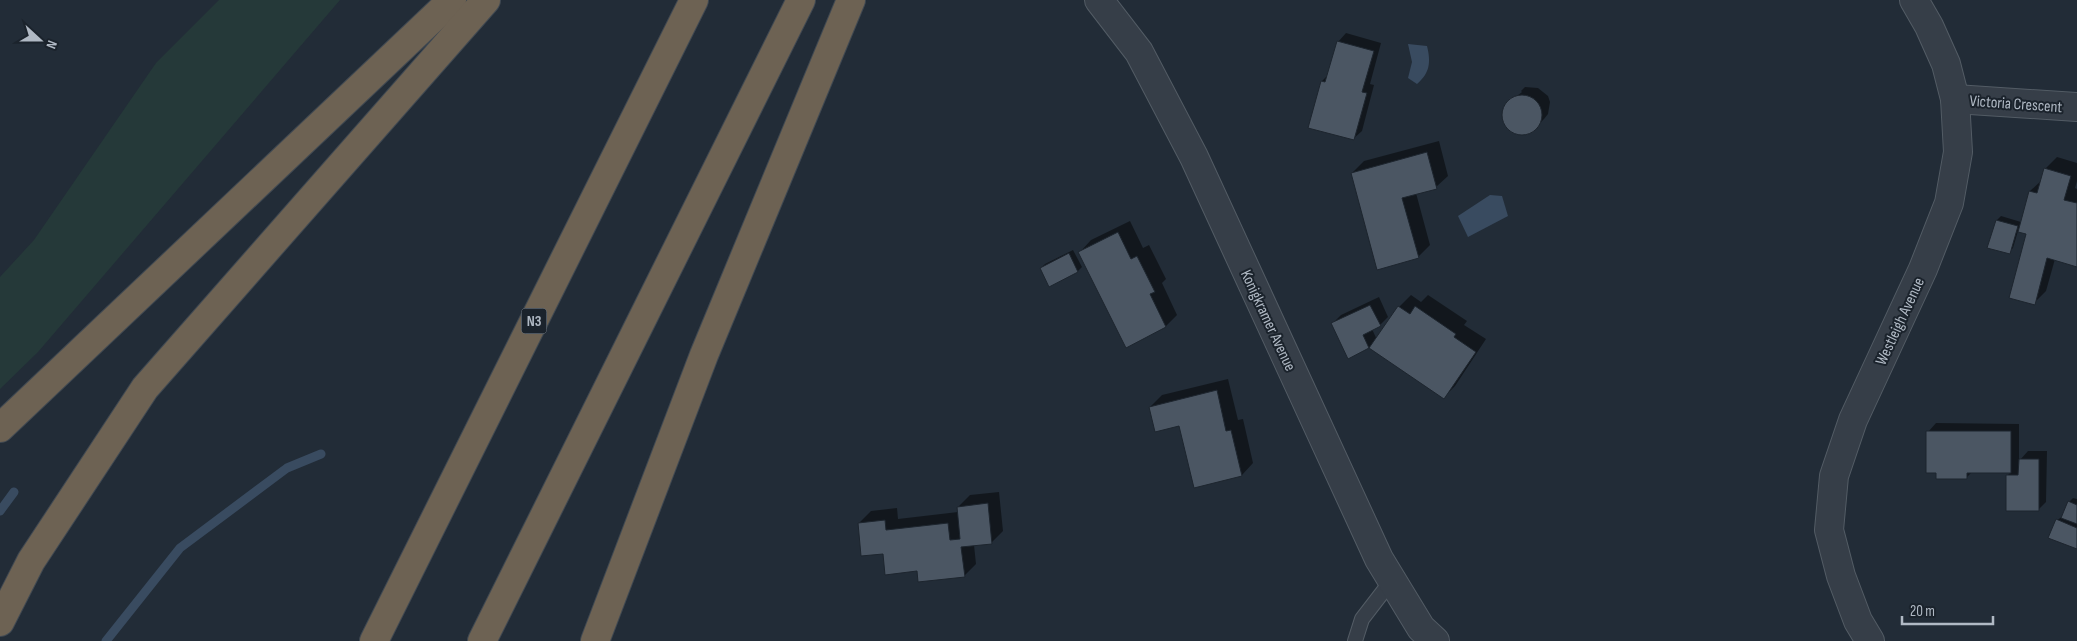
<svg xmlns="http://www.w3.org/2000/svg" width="2077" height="641" viewBox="0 0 2077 641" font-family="'Sofia Sans Condensed',sans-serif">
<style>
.green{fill:#253939}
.water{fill:#394b60}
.shadow{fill:#0007}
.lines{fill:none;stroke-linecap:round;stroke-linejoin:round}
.stream{stroke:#394b60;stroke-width:9}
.building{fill:#4b5663;stroke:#1d252e}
.service-casing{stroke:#535c65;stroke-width:16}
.minor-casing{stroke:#535c65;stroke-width:30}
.motorway-casing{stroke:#404952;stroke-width:30}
.service{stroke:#363e48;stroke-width:14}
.minor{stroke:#363e48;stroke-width:28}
.motorway{stroke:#6d6253;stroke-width:28}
.labels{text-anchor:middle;stroke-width:4;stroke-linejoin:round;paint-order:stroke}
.shield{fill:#1b232c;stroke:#838c96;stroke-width:1}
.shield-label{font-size:15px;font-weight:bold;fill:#b0b9c4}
.street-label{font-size:16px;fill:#b0b9c4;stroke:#1b232c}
</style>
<rect width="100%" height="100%" fill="#222c37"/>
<polygon class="green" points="219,0 340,0 38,352 0,389 0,277 34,240 156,63"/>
<g class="water">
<path d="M1408 44 1427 46C1431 62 1430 73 1417 84L1408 78 1412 62Z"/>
<polygon points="1490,195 1502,196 1508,216 1468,237 1458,216"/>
</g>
<g class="shadow">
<polygon points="1346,33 1381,43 1370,84 1374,85 1362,131 1353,139 1322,81 1328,75 1338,42"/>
<polygon points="1525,87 1538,88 1548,96 1550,102 1548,114 1544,119 1535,128 1524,134 1512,131 1504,122 1503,116 1507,104 1522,92 1521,91"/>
<polygon points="1439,141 1448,176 1436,187 1416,193 1430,245 1418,257 1352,173 1364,161"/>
<polygon points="2057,157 2077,163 2077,181 2075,188 2077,189 2077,265 2055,259 2046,291 2034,303 2028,233 2018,231 2013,248 2009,252 1997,220 2001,216 2021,222 2030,191 2042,180 2045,169"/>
<polygon points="1130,221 1143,248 1149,245 1166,279 1162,283 1177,315 1166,326 1080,252 1091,240"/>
<polygon points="1073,250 1082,267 1078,271 1049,285 1041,268 1045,264"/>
<polygon points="1411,295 1421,302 1428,295 1467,321 1464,325 1486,339 1455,386 1444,397 1369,347 1348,357 1333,323 1341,315 1379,297 1388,317 1380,325 1372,329 1377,340 1399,307"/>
<polygon points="1228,379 1238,420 1243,419 1253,463 1242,475 1179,424 1150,407 1162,395"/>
<polygon points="1936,423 2019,424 2019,461 2028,451 2047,451 2046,502 2038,510 2007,476 2011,472 1972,472 1966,478 1928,432"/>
<polygon points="999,492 1003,531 991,543 974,545 976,564 964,576 918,570 884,552 859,523 871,511 897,508 898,519 958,512 958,507 970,495"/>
<polygon points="2073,498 2077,499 2077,548 2057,520 2062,517 2069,502"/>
</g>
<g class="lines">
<g class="stream">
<polyline points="0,511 14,492"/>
<polyline points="106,641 180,548 287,468 321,454"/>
</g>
</g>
<g class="building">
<polygon points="1337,41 1374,51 1362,92 1367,93 1354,140 1308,128 1321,81 1325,82"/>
<circle cx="1522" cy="115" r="20"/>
<polygon points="1427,152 1437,189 1402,198 1419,258 1377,270 1351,173"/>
<polygon points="2044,168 2071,176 2064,200 2077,203 2077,267 2047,258 2035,305 2009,298 2026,234 2018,232 2029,191 2037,193"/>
<polygon points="1996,220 2018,226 2010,254 1987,248"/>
<polygon points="1118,232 1131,259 1137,256 1155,292 1150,294 1166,327 1126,348 1078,252"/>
<polygon points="1069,253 1078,272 1049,287 1040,268"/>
<polygon points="1370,305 1381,326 1363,335 1369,348 1348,359 1331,323"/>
<polygon points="1398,306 1410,314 1415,306 1456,334 1454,337 1476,352 1444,399 1369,348"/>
<polygon points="1217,390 1226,431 1231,430 1242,476 1194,488 1179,426 1155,432 1149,407"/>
<polygon points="1926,431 2011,431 2011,473 1967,473 1967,479 1936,479 1936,473 1926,473"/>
<polygon points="2019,459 2039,459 2039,511 2006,511 2006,475 2018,475"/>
<polygon points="2068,501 2077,505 2077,524 2061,518"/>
<polygon points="988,503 992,544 961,547 965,577 918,582 917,571 885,575 883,554 861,556 858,523 885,520 886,530 948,523 950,540 960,539 957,507"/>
<polygon points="2056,519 2077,528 2077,549 2048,538"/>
</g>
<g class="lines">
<g class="service-casing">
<polyline id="service" points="1355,641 1362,619 1392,580"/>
</g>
<g class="minor-casing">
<g id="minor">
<polyline points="1099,0 1139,52 1194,157 1379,559 1421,628 1435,641"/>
<polyline points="1955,99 2077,107"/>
<polyline points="1870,641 1858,621 1841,576 1829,530 1834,476 1853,420 1923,269 1949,203 1958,152 1955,99 1946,64 1929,26 1914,0"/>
</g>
</g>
<g class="motorway-casing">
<g id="motorway">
<polyline points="0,428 452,0"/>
<polyline points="0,622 31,561 145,388 486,0"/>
<polyline points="374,641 694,0"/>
<polyline points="482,641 801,0"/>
<polyline points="595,641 704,355 851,0"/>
</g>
</g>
<use href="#service" class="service"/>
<use href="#minor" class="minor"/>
<use href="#motorway" class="motorway"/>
</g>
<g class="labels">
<rect class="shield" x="521.5" y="308.5" width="25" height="25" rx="4"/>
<g class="shield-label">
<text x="534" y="326">N3</text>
</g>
<g class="street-label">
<text transform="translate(2016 103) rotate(4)" y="6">Victoria Crescent</text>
<text transform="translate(1269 320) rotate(65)" y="6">Konigkramer Avenue</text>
<text transform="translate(1899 321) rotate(-65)" y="6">Westleigh Avenue</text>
</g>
</g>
<g transform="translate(40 40) rotate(111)" stroke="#1b232c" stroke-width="4" paint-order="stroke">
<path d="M0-4L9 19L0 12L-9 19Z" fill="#b0b9c4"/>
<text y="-8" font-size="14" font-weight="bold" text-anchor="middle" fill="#b0b9c4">N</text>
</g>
<path d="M1902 616v8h91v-8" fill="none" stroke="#b0b9c4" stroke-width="2.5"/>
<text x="1910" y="616" font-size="15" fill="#b0b9c4" stroke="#1b232c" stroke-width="4" paint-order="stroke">20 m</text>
</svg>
